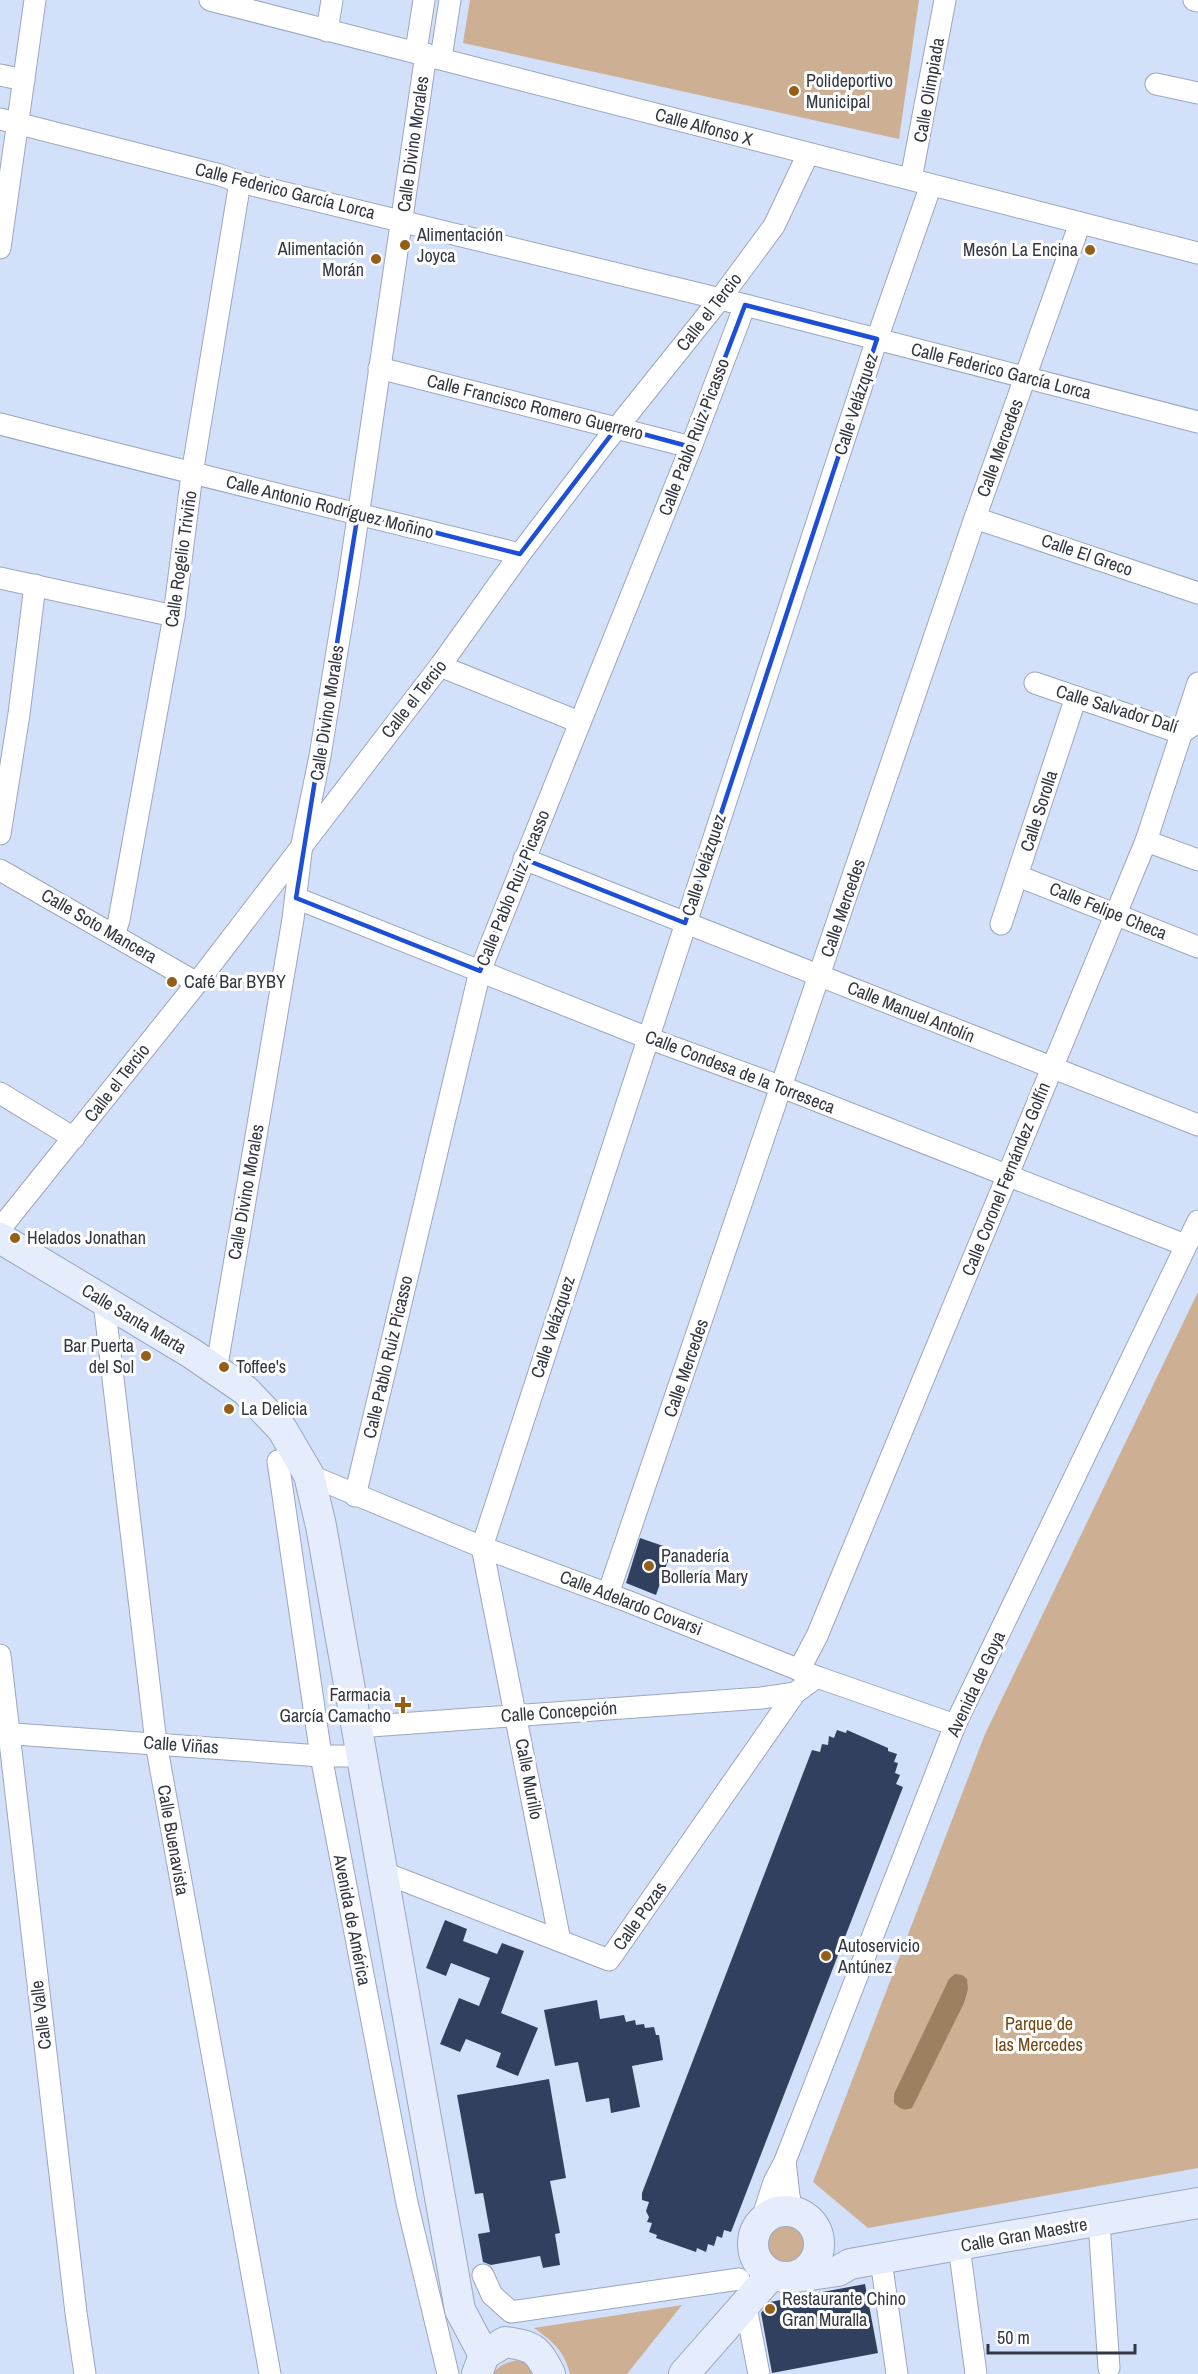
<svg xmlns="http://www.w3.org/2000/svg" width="1198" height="2374" viewBox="0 0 1198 2374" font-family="'Archivo Narrow',sans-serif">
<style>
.green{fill:#cdb093}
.water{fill:#9d8062}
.building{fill:#31405e}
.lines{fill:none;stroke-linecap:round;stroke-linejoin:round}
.street-casing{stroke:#9aa7c0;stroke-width:23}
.secondary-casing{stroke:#9aa7c0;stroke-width:32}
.street{stroke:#fff;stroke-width:21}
.secondary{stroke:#e5edfd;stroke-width:30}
.marked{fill:none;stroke:#1d4ed8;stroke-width:4.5;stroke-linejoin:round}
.poi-dot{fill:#965f17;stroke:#fff;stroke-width:2}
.labels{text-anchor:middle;stroke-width:6;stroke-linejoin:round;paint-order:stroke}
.poi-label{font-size:18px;fill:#323741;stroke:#fff;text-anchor:start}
.street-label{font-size:18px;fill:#323741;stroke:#fff}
.park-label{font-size:18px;fill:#714813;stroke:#fff}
</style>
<rect width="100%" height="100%" fill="#d2e0fa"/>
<g class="green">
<polygon points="470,0 919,0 899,139 463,43"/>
<polygon points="1198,1292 1198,2168 868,2228 813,2182 985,1734"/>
<circle cx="785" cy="2244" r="21"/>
<path d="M682 2305 627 2374H570C564 2350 553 2342 534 2328Z"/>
<path d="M519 2360 530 2366 536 2374H493C499 2364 508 2362 519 2360Z"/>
</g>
<path class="water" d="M955 1974 962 1975 967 1979 968 1989 964 2003 912 2108C904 2111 900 2109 894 2103V2094L949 1979Z"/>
<g class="building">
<polygon points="640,1538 672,1549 656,1595 626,1583"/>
<polygon points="837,1730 846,1733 847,1730 888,1748 888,1751 897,1754 894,1762 898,1763 895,1773 900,1775 896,1784 903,1787 731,2232 724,2230 722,2238 717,2236 714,2246 708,2244 706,2252 697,2248 696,2252 656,2238 657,2235 649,2232 652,2223 647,2222 649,2217 646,2211 649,2202 642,2200 642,2193 812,1750 820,1752 822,1744 828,1745 829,1736 834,1738"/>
<polygon points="445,1920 467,1929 463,1941 497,1954 502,1943 524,1951 501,2013 538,2028 518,2076 496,2067 501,2053 466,2039 460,2052 440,2044 459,1998 479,2006 490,1978 451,1963 446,1976 426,1968"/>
<polygon points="597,2000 600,2019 624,2015 626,2022 635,2020 636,2025 644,2024 645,2028 654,2027 656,2035 659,2035 663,2060 632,2066 640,2107 611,2113 609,2098 586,2102 578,2062 555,2066 544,2010"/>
<polygon points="549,2079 566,2178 550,2181 560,2233 555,2234 560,2265 543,2268 540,2256 491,2265 483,2262 478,2234 490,2232 483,2193 475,2194 457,2095"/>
<polygon points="865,2284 878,2353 772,2373 761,2313 770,2302"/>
</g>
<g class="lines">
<g class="street-casing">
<g id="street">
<polyline points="210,0 1198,253"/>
<polyline points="1194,0 1198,1"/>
<polyline points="327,31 332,0"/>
<polyline points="416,51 424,0"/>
<polyline points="441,58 450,0"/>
<polyline points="0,75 24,80"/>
<polyline points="1156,84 1198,93"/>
<polyline points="0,119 220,175 240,182 745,305 1198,422"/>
<polyline points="911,179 945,0"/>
<polyline points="0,248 35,0"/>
<polyline points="379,368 691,447"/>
<path d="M0 424C173 469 346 511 520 554"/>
<polyline points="975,518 1198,593"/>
<polyline points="0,578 174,616"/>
<polyline points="440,666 579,722"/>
<polyline points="1035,683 1181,733 1192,726"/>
<polyline points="0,834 19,714 35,585"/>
<polyline points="1146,841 1198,860"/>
<polyline points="524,859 1198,1125"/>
<polyline points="0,870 197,983"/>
<polyline points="1018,876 1198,947"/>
<polyline points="296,898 648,1038 782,1087 1185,1245"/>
<polyline points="1001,924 1076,697"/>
<polyline points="114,935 119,920 174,616 192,474 240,182"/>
<polyline points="0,1093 74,1138"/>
<polyline points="0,1229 197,983 440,666 520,554 604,444 720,299 774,226 808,154"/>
<polyline points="104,1302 156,1743 270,2374"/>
<polyline points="216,1371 293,919 302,844 320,756 349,578 426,54"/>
<polyline points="278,1461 321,1756 407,2203 448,2374"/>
<polyline points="309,1475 482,1547 627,1601 817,1677 955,1725"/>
<polyline points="355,1496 480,971 691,447 745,305"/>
<polyline points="608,1594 975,518 1080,223"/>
<polyline points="0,1655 76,2313 85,2374"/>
<polyline points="799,1670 817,1636 1146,841 1198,683"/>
<polyline points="357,1727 761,1698 795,1693"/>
<polyline points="0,1733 321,1756 361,1756"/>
<polyline points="382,1872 609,1960 795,1693 817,1677"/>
<polyline points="560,1941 482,1547 877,339 931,185"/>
<polyline points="785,2161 789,2196 793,2211"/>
<polyline points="761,2222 774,2182 785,2161 955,1725 1198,1221"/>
<polyline points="1099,2222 1109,2368"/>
<polyline points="959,2246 976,2374"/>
<polyline points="881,2260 897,2374"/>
<polyline points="483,2275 492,2295 511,2312 739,2279"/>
<polyline points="745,2302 759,2374"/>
</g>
</g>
<g class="secondary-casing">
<g id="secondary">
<polyline points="0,1238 191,1353 245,1390 282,1429 309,1475 321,1526 460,2310 484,2355"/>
<circle cx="786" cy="2244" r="33"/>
<polyline points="796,2277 838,2271 850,2264 1198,2203"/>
<path d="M477 2374 484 2355 505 2342C533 2346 537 2348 550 2374"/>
<polyline points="684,2374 771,2275"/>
</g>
</g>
<use href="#street" class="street"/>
<use href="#secondary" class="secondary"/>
</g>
<path class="marked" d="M745 305 877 339 685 923 524 859 480 971 296 898 358 513 520 554 617 427 691 447Z"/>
<g class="poi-dot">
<circle cx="794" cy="91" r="6"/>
<circle cx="405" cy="245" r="6"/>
<circle cx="1090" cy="250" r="6"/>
<circle cx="376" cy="259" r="6"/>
<circle cx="172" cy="982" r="6"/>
<circle cx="15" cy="1238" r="6"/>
<circle cx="146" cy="1356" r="6"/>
<circle cx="224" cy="1367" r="6"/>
<circle cx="229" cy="1409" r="6"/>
<circle cx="649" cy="1566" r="6"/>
<path d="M400 1696h6v6h6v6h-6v6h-6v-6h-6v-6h6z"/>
<circle cx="826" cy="1956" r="6"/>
<circle cx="770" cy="2309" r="6"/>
</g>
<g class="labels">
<g class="poi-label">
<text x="806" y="87">Polideportivo<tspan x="806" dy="21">Municipal</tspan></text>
<text x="417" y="241">Alimentación<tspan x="417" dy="21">Joyca</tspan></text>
<text x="364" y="255" text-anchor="end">Alimentación<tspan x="364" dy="21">Morán</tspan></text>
<text x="1078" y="256" text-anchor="end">Mesón La Encina</text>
<text x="184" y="988">Café Bar BYBY</text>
<text x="27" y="1244">Helados Jonathan</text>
<text x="134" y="1352" text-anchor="end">Bar Puerta<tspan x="134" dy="21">del Sol</tspan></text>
<text x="236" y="1373">Toffee's</text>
<text x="241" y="1415">La Delicia</text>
<text x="661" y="1562">Panadería<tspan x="661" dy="21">Bollería Mary</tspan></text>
<text x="391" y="1701" text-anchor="end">Farmacia<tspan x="391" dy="21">García Camacho</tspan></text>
<text x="838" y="1952">Autoservicio<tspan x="838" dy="21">Antúnez</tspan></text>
<text x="782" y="2305">Restaurante Chino<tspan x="782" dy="21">Gran Muralla</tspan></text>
</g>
<g class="street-label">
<text transform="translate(929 90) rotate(-80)" y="6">Calle Olimpiada</text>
<text transform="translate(704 127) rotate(15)" y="6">Calle Alfonso X</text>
<text transform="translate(413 144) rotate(-82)" y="6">Calle Divino Morales</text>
<text transform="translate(285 191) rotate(14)" y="6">Calle Federico García Lorca</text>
<text transform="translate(709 312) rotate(-52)" y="6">Calle el Tercio</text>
<text transform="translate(1001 371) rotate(14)" y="6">Calle Federico García Lorca</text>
<text transform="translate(856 404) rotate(-72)" y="6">Calle Velázquez</text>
<text transform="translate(535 407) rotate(14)" y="6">Calle Francisco Romero Guerrero</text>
<text transform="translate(694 437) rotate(-69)" y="6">Calle Pablo Ruiz Picasso</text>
<text transform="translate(1000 448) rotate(-70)" y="6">Calle Mercedes</text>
<text transform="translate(330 507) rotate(14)" y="6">Calle Antonio Rodríguez Moñino</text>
<text transform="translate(1087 555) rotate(19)" y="6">Calle El Greco</text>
<text transform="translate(181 559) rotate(-82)" y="6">Calle Rogelio Triviño</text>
<text transform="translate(414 699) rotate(-52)" y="6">Calle el Tercio</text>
<text transform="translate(1117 709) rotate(17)" y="6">Calle Salvador Dalí</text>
<text transform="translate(327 713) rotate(-81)" y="6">Calle Divino Morales</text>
<text transform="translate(1039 811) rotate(-72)" y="6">Calle Sorolla</text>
<text transform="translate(704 865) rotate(-72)" y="6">Calle Velázquez</text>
<text transform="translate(513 888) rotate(-68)" y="6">Calle Pablo Ruiz Picasso</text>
<text transform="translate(843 908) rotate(-71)" y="6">Calle Mercedes</text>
<text transform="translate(1108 911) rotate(22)" y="6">Calle Felipe Checa</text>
<text transform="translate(99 926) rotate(30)" y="6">Calle Soto Mancera</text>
<text transform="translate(911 1012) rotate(22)" y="6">Calle Manuel Antolín</text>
<text transform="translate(740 1072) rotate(21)" y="6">Calle Condesa de la Torreseca</text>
<text transform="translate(117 1083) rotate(-52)" y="6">Calle el Tercio</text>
<text transform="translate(1006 1179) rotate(-68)" y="6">Calle Coronel Fernández Golfín</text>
<text transform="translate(246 1192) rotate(-80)" y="6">Calle Divino Morales</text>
<text transform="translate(134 1319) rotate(31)" y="6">Calle Santa Marta</text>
<text transform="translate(553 1327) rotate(-72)" y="6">Calle Velázquez</text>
<text transform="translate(388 1357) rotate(-77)" y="6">Calle Pablo Ruiz Picasso</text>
<text transform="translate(686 1368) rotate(-71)" y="6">Calle Mercedes</text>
<text transform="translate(631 1603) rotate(21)" y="6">Calle Adelardo Covarsi</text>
<text transform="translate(976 1684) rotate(-65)" y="6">Avenida de Goya</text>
<text transform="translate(559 1712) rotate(-4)" y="6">Calle Concepción</text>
<text transform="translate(181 1745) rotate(4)" y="6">Calle Viñas</text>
<text transform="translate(529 1779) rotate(79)" y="6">Calle Murillo</text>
<text transform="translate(173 1840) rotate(80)" y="6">Calle Buenavista</text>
<text transform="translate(640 1916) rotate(-55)" y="6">Calle Pozas</text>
<text transform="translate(352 1920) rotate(79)" y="6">Avenida de América</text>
<text transform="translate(41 2015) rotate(-97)" y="6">Calle Valle</text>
<text transform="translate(1024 2235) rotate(-10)" y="6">Calle Gran Maestre</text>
</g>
<g class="park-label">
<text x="1039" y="2030">Parque de<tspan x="1039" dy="21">las Mercedes</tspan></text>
</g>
</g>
<path d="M988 2344v9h147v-9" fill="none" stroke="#323741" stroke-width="3"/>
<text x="997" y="2344" font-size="18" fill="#323741" stroke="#ffffff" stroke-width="4.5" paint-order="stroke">50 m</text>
</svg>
